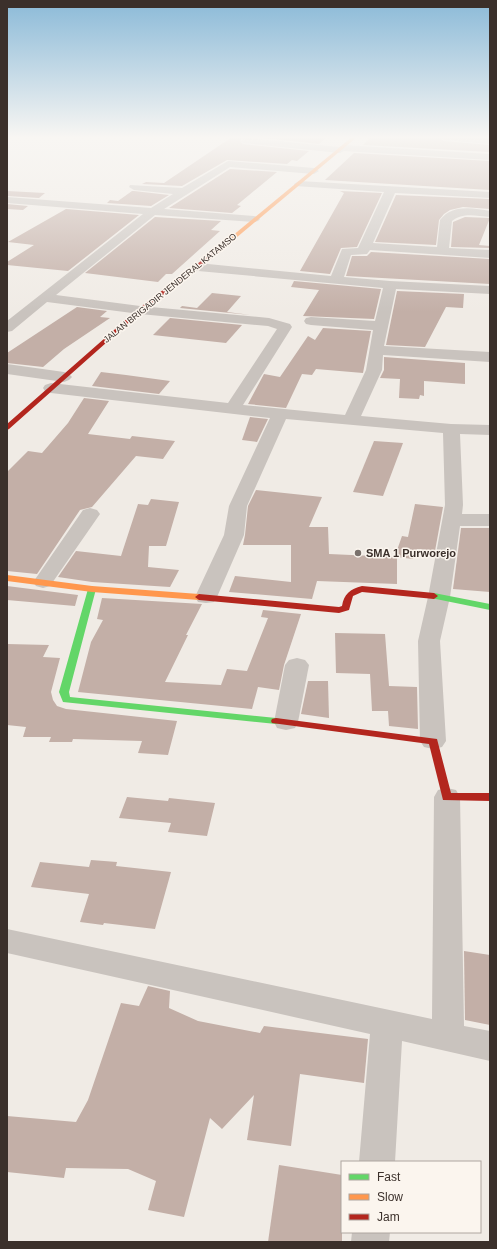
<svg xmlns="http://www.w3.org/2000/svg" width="497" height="1249" viewBox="0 0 497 1249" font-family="Arial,sans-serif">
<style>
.building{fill:#c3afa7}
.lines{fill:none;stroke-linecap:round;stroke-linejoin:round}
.street{fill:#c9c3be;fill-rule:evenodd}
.fast{fill:#63d668;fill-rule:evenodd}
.slow{fill:#ff974d;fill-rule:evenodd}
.jam{fill:#b3261e;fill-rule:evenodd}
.poi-dot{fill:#7a716c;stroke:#fbf5ee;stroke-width:1.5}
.labels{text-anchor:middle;stroke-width:3;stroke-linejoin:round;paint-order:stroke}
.far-street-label{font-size:9px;fill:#3b302b;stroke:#fbf5ee}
.poi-label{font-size:11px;font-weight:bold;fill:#3b302b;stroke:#fbf5ee;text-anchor:start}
</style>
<rect width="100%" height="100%" fill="#f0ebe5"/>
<g class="building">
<polygon points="232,137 243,137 240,141 243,144 309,151 297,161 292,160 287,164 227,160 182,186 142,184 146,182 164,183"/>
<polygon points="255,137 327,137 319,144"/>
<polygon points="371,137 439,137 444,141 490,145 490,152 363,145"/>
<polygon points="354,153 490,161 490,190 325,180"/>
<polygon points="230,169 277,172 237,205 241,206 232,213 169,208"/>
<polygon points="7,191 45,193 39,198 7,196"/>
<polygon points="132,191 134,191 169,195 151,206 107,203 110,200 118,201"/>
<polygon points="340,191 382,193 357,247 341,248 330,274 300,271 344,193"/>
<polygon points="396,195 490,199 490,209 463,207 450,210 444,214 439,220 436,245 375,242"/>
<polygon points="7,204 28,206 23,210 7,209"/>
<polygon points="66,209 139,215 68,271 7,265 7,262 34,245 8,242"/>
<polygon points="155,217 221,221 211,230 220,231 172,274 166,274 158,282 85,273"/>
<polygon points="465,217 490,218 479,245 490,246 490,248 451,247 453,222"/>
<polygon points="371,252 490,259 490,284 346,276 352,256 367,256"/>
<polygon points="294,281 381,289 374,319 303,316 319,290 291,287"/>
<polygon points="397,291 464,294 463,308 446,307 425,347 386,345"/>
<polygon points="212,293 241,296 227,312 251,315 180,308 182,306 197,308"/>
<polygon points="77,307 107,311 100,317 110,318 64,349 43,367 7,363 7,353"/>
<polygon points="170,318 242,325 226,343 153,335"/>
<polygon points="323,328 371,331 363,373 316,369 312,375 302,374 286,408 248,404 264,374 280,377 308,336 315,340"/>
<polygon points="384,357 465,363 465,384 424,381 424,396 420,395 419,399 399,398 400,379 380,378 384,370"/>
<polygon points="101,372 126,375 170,381 159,394 92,386"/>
<polygon points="84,398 109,401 88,434 130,439 132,436 175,441 163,459 136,456 92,507 80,510 37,574 7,571 7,472 28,451 42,453 68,423"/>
<polygon points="250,417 268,419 257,442 242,440"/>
<polygon points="374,441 403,443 383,496 353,492"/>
<polygon points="256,490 322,497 309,527 328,527 329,554 396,557 395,556 402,536 408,537 415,504 443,507 435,551 417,549 413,559 397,557 397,584 317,581 312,599 229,592 235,576 291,582 291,545 243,545 245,535 248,506"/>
<polygon points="151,499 179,502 166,546 149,546 148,567 179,570 170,587 92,582 58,577 76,551 121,556 138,504 148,505"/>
<polygon points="461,528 490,528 490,592 453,589"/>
<polygon points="7,586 78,595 75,606 7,600"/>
<polygon points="102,598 202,604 186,635 188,635 165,682 221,685 227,669 247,671 268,618 261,617 263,610 301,614 284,665 279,690 258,687 252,709 78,692 91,642 103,620 97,619"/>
<polygon points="335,633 385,634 389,686 417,687 418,729 389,726 388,711 372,711 370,674 336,673"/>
<polygon points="7,644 49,645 43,657 60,658 51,692 53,700 57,706 66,709 177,721 168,755 138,753 142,741 73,739 72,742 49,742 51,737 23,737 26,727 7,725"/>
<polygon points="308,681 328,681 329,718 301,714"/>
<polygon points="127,797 168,801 169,798 215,803 207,836 168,832 171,823 119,818"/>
<polygon points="91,860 117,862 116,866 171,872 155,929 104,923 103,925 80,922 89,894 31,887 40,862 89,867"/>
<polygon points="464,951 490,955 490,1025 465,1020"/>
<polygon points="148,986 170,991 169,1008 198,1021 260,1033 264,1026 368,1039 364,1083 300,1074 291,1146 247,1140 254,1095 222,1129 210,1118 184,1217 148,1210 156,1181 128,1169 66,1168 64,1178 7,1172 7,1116 76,1122 88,1100 121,1003 139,1006"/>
<polygon points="279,1165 342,1175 342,1242 268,1242"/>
</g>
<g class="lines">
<g class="street">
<polygon points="440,137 490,138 490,144 444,140"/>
<polygon points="246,138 339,147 343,145 490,154 490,160 344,151 340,153 243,143 241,141 243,139"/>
<path d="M228 161 314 168 319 171 314 174 230 167 164 209 254 216 258 217 260 219 258 221 254 222 155 215 56 295 140 306 269 318 290 324 292 327 243 405 345 415 366 370 373 330 311 325 306 324 304 321 306 318 311 317 375 321 383 288 198 271 194 270 192 267 194 264 198 263 331 276 342 249 358 248 384 192 295 186 294 184 299 181 490 192V198L395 193 373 243 437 247 440 220C452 204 473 208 490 211V217C476 216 463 212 452 221L449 248 490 250V258L370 250 367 254 351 255 344 277 390 281 490 286V294L396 289 384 346 490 352V362L383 355 382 370 361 416 451 424 490 425V435L460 434 463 505 462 514H490V526H460L450 597 440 641 446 741 442 747 433 749 424 747 420 741 418 641 428 597 445 505 443 433 286 419 247 506 244 535 217 597 214 602 206 603 198 602 195 597 224 535 229 506 270 418 51 393 45 391 43 388 45 385 51 383 228 403 277 329 268 326 140 314 47 302 12 331 7 332V321L143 214 7 203V197L151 208 173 194 134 190 129 187 130 185 182 188Z"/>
<polygon points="7,364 64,372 69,374 72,377 69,380 64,382 7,374"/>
<polygon points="90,508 97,510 100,514 50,586 43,588 36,586 33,582 36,578 83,510"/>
<polygon points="297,658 305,660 309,665 298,722 295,728 286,730 277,728 274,722 285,665 289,660"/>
<polygon points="447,788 456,790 460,797 464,1026 490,1031 490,1061 402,1041 395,1162 359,1162 370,1034 7,953 7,929 432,1019 434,797 438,790"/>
<polygon points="352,1232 390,1232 389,1242 351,1242"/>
</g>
<g class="fast">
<polygon points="92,586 96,589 69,692 70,697 276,718 280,719 281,721 280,723 276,724 63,702 59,692 88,589"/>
<polygon points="434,593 490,604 490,610 431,598 430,596"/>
</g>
<g class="slow">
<polygon points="352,137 357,137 218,253 214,253 214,251"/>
<polygon points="7,575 92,586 199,594 203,597 199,600 92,592 7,581"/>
</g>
<g class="jam">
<polygon points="214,251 219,252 142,311 9,429 7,430 7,424 138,309"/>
<path d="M362 586 434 593 438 596 434 599 362 592 353 596 349 610 339 613 199 600 195 597 199 594 339 607 342 606C344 594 350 589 362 586Z"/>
<polygon points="276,718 437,739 451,793 490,793 490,801 443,800 429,744 272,723 271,721 272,719"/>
</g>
</g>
<linearGradient id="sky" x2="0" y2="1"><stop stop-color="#8bbad8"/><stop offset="0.44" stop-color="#f8f6f3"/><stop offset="1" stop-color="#f8f6f3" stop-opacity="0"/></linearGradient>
<rect width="497" height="312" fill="url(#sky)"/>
<circle class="poi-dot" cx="358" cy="553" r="4"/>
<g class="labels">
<g class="far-street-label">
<text transform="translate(170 288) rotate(-39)" y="3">JALAN BRIGADIR JENDERAL KATAMSO</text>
</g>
<g class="poi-label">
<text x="366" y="557">SMA 1 Purworejo</text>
</g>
</g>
<rect width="497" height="1249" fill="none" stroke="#3b302b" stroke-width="16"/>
<rect x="341" y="1161" width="140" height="72" fill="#fbf5ee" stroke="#aea6a0"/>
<rect x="349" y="1174" width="20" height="6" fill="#63d668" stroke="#aea6a0"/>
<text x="377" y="1181" font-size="12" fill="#3b302b">Fast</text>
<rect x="349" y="1194" width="20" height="6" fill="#ff974d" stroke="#aea6a0"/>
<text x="377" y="1201" font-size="12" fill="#3b302b">Slow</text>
<rect x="349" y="1214" width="20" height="6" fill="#b3261e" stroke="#aea6a0"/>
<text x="377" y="1221" font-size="12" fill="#3b302b">Jam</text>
</svg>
